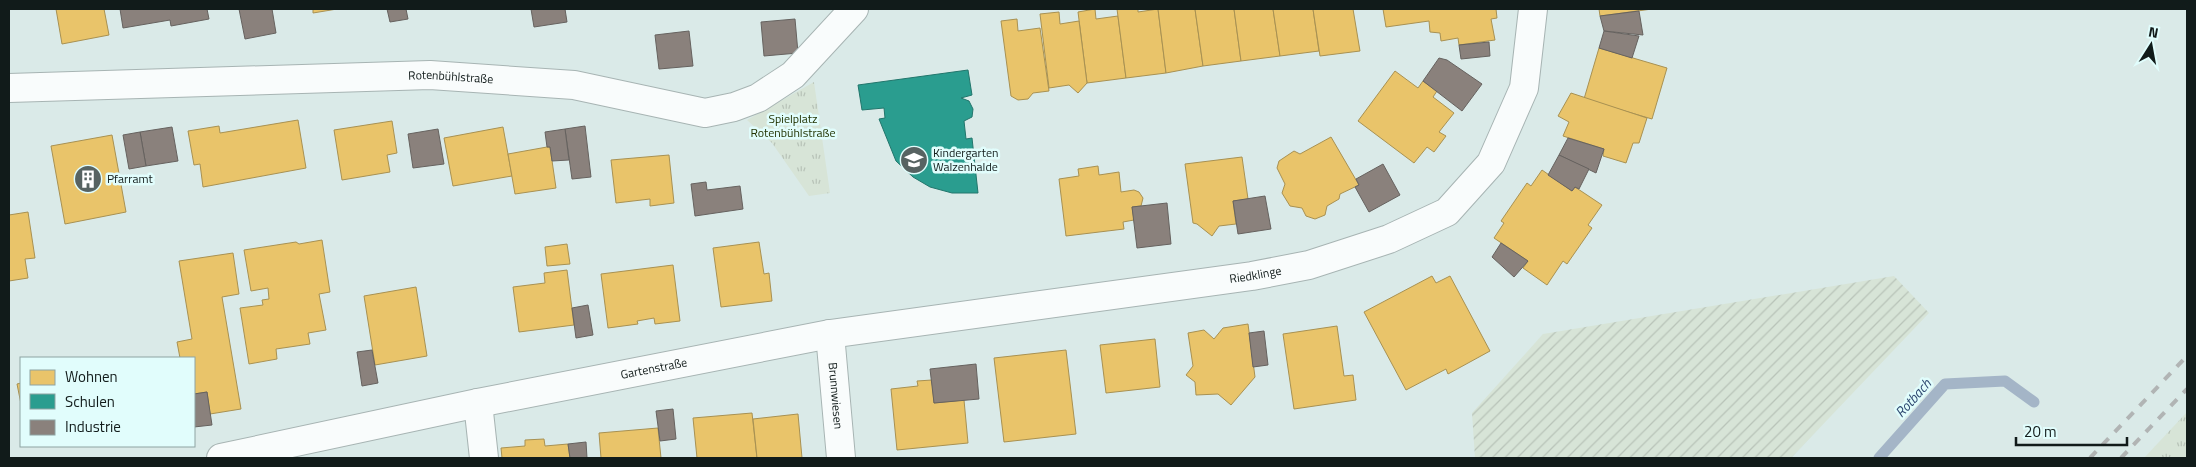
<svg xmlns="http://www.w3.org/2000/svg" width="2196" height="467" viewBox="0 0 2196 467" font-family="'Titillium Web',sans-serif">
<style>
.grass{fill:url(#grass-tufts)}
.garden{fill:url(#garden-furrows)}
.homes{fill:#e9c46a;stroke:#a89152}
.schools{fill:#2a9d8f;stroke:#22766c}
.industry{fill:#8a817c;stroke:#66625f}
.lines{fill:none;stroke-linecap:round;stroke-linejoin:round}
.stream{stroke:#a4b5c7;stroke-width:11}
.minor-casing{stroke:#a7b4b3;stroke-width:30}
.minor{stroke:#f9fcfc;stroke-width:28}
.rail{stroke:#b1b4b4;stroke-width:4;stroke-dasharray:9 9;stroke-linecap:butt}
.labels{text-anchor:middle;stroke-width:5;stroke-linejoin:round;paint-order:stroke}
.street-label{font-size:12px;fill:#111b1a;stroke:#e1fdfc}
.park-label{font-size:12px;fill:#223403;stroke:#e1fdfc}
.poi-label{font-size:12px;fill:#111b1a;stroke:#e1fdfc;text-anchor:start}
.water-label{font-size:14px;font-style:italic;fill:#2e4870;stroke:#e1fdfc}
</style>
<defs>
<pattern id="grass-tufts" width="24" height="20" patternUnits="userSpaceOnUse" patternTransform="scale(1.25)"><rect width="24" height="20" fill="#d7e4d7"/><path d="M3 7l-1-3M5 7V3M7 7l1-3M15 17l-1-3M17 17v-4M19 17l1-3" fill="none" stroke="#b8c3b8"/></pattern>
<pattern id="garden-furrows" width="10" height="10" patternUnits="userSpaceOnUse" patternTransform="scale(1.25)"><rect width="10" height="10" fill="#d7e4d7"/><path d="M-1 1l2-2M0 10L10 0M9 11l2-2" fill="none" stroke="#b8c3b8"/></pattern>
</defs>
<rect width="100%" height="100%" fill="#daeae8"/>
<g class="grass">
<polygon points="814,82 830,193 809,196 772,143 747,120"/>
<polygon points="2187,412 2187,458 2144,458"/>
</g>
<polygon class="garden" points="1894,276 1929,313 1791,458 1475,458 1472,413 1543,334"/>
<g class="homes">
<polygon points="56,9 104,9 109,35 62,44"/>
<polygon points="313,9 337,9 313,13"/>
<polygon points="1095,9 1096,19 1118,16 1126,78 1087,83 1078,12"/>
<polygon points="1117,9 1138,9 1138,12 1158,9 1166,73 1126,78"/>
<polygon points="1158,9 1195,9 1203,66 1166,73"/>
<polygon points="1195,9 1234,9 1241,61 1203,66"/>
<polygon points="1234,9 1273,9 1280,56 1241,61"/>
<polygon points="1273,9 1313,9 1319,51 1280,56"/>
<polygon points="1313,9 1353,9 1360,51 1320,56"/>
<polygon points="1383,9 1496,9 1497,18 1491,19 1495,40 1459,45 1458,38 1441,41 1440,33 1430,32 1429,21 1386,27"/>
<polygon points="1599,9 1652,9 1600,16"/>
<polygon points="1059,12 1060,24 1079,21 1087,83 1078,93 1069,85 1049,88 1040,14"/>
<polygon points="1017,19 1018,31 1040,28 1049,91 1033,93 1028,99 1018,100 1011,96 1001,21"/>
<polygon points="1599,48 1667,68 1652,119 1584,99"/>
<polygon points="1395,71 1418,88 1423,81 1437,91 1433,97 1454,113 1439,132 1446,136 1434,152 1427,147 1414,163 1358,121"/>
<polygon points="1571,93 1647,118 1639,143 1633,143 1626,163 1603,156 1604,149 1563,136 1569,122 1558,116"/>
<polygon points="298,120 306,168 203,187 200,164 194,165 188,131 219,126 220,133"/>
<polygon points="392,121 397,153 387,155 390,172 342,180 334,130"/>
<polygon points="503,127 512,176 453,186 444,138"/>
<polygon points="112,135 126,212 65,224 51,146"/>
<polygon points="1331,137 1359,185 1340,194 1339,199 1327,206 1325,215 1315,219 1306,216 1302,208 1290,206 1282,193 1285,184 1277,168 1279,161 1294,151 1300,154"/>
<polygon points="547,147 550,147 556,188 515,194 508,154"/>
<polygon points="669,155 674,203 650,206 650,199 616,203 611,160"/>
<polygon points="1242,157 1248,199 1233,201 1236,224 1219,226 1212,236 1197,224 1193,223 1185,164"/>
<polygon points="1098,166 1099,175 1119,172 1121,192 1134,190 1139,192 1143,198 1141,206 1132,207 1134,220 1123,222 1124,229 1066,236 1059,179 1079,176 1078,169"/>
<polygon points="1542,170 1572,191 1575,187 1602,205 1588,225 1592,228 1567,264 1563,261 1547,285 1523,268 1528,261 1494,238 1504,223 1501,221 1527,183 1531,186"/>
<polygon points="28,212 35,258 25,259 28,278 9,281 9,215"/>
<polygon points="322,240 330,292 319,294 326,330 308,333 310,344 276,349 277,359 249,364 240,308 263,305 262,300 269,299 268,288 251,291 244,250 296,242 299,244"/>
<polygon points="759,242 764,274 769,273 772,301 721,307 713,248"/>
<polygon points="567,244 570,264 547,266 545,247"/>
<polygon points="233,253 239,294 222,297 241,409 210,414 207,392 194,394 194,358 180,358 177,342 192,339 179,261"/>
<polygon points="673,265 680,321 655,324 654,318 637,321 638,324 608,328 601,274"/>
<polygon points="567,270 574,325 519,332 513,287 545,283 544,273"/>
<polygon points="1432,276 1436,283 1450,276 1490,351 1448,374 1446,369 1406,390 1364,312"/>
<polygon points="416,287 427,356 375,365 364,296"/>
<polygon points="1248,324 1255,377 1231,405 1218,394 1196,395 1195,382 1186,375 1193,366 1188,333 1204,330 1214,339 1223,328"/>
<polygon points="1337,326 1344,376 1353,375 1356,400 1294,409 1283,334"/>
<polygon points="1155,339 1160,387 1106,393 1100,345"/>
<polygon points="1066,350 1076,434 1004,442 994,358"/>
<polygon points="932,380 934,403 964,400 968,443 897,450 891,389 918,386 917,381"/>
<polygon points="21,383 21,404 17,384"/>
<polygon points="752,413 757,458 697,458 693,418"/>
<polygon points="798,414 802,458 757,458 753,419"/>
<polygon points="658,428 661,458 601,458 599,433"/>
<polygon points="544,439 545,446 568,444 570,458 502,458 501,448 525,446 525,440"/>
</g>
<polygon class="schools" points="968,70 972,95 961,98 969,101 973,109 972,117 964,121 966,139 972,138 978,193 952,193 930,187 913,177 896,161 879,119 885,118 884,108 862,110 858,85"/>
<g class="industry">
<polygon points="120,9 207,9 209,19 171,26 170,20 123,28"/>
<polygon points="239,9 272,9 276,33 245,39"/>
<polygon points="387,9 406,9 408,19 390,22"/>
<polygon points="531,9 565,9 567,22 534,27"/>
<polygon points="1639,11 1643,35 1604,31 1600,16"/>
<polygon points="795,19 798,53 764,56 761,22"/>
<polygon points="689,31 693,66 659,69 655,35"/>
<polygon points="1604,31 1639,36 1632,58 1599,48"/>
<polygon points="1489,42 1490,56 1461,59 1459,45"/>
<polygon points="1439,58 1447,60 1482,84 1462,111 1423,81"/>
<polygon points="585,126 591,177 572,179 565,129"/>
<polygon points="172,127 178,161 146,166 140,132"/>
<polygon points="438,129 444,164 413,168 408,134"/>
<polygon points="565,129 569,160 552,161 550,147 547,147 545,132"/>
<polygon points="140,132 146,166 129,169 123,135"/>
<polygon points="1568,138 1604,149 1596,173 1559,155"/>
<polygon points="1559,155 1589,169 1579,189 1575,187 1572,191 1548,175"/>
<polygon points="1383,164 1400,195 1369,212 1355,187 1359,185 1356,179"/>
<polygon points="706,182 707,190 740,186 743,209 695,216 691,184"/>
<polygon points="1265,196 1271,229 1238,234 1233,201"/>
<polygon points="1167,203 1171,244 1137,248 1132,207"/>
<polygon points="1501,243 1528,261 1514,277 1492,257"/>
<polygon points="588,305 593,335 576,338 572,308"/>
<polygon points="1264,331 1268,365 1253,367 1249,333"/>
<polygon points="372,350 378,383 362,386 357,352"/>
<polygon points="976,364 979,399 934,403 930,369"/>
<polygon points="207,392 212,425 194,427 194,394"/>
<polygon points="673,409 676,439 660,441 656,411"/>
<polygon points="586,442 587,458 570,458 568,444"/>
</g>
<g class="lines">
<polyline class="stream" points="1879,458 1945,384 2005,381 2034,402"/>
<g class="minor-casing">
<g id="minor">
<path id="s1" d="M9 88 430 75 574 85 705 113 734 107 758 98 793 75 854 9"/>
<path id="s2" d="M830 334 841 458"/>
<polyline points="478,403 484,458"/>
<path id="s3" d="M221 458 478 403 830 334 1252 276 1309 265 1389 239 1447 212 1491 163 1524 88 1533 9"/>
</g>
</g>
<use href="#minor" class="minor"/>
<g class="rail">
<polyline points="2090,458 2187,356"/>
<polyline points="2121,458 2187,389"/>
</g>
</g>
<defs>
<g id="school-disc" transform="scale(1.4375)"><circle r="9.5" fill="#576362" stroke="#e1fdfc"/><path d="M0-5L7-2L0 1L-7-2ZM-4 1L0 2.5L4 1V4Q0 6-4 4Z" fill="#fff"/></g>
<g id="building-disc" transform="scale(1.4375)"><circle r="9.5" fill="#576362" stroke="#e1fdfc"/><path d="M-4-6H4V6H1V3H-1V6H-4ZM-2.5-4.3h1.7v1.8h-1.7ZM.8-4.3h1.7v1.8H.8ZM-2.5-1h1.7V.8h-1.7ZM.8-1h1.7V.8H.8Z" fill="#fff"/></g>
</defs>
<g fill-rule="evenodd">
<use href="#school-disc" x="914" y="160"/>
<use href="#building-disc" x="88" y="179"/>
</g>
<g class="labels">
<g class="street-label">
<text dy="4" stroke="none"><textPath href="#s1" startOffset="442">Rotenbühlstraße</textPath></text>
<text dy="4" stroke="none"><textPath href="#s3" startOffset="1051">Riedklinge</textPath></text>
<text dy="4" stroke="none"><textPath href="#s3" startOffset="442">Gartenstraße</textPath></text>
<text dy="4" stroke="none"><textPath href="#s2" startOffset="62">Brunnwiesen</textPath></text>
</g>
<g class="park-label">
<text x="793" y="123">Spielplatz<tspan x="793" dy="14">Rotenbühlstraße</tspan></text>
</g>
<g class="poi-label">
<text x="933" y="157">Kindergarten<tspan x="933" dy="14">Walzenhalde</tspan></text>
<text x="107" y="183">Pfarramt</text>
</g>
<g class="water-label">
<text transform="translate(1913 398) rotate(-48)" y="5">Rotbach</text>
</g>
</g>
<rect width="2196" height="467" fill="none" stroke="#111b1a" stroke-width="20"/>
<rect x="20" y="357" width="175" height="90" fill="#e1fdfc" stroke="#8ea3a2"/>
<rect x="30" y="370" width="25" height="15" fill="#e9c46a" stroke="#8ea3a2"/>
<text x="65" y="382" font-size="15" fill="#111b1a">Wohnen</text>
<rect x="30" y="394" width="25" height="15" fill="#2a9d8f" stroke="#8ea3a2"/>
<text x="65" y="407" font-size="15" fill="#111b1a">Schulen</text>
<rect x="30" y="420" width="25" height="15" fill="#8a817c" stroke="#8ea3a2"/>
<text x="65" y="432" font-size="15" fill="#111b1a">Industrie</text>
<g transform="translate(2151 45) rotate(11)" stroke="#e1fdfc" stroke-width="4" paint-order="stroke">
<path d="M0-4L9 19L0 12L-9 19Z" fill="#111b1a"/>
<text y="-8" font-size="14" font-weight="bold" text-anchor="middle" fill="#111b1a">N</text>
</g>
<path d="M2016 437v8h111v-8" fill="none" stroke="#111b1a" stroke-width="2.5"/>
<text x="2024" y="437" font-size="15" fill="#111b1a" stroke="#e1fdfc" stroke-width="4" paint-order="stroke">20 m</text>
</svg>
